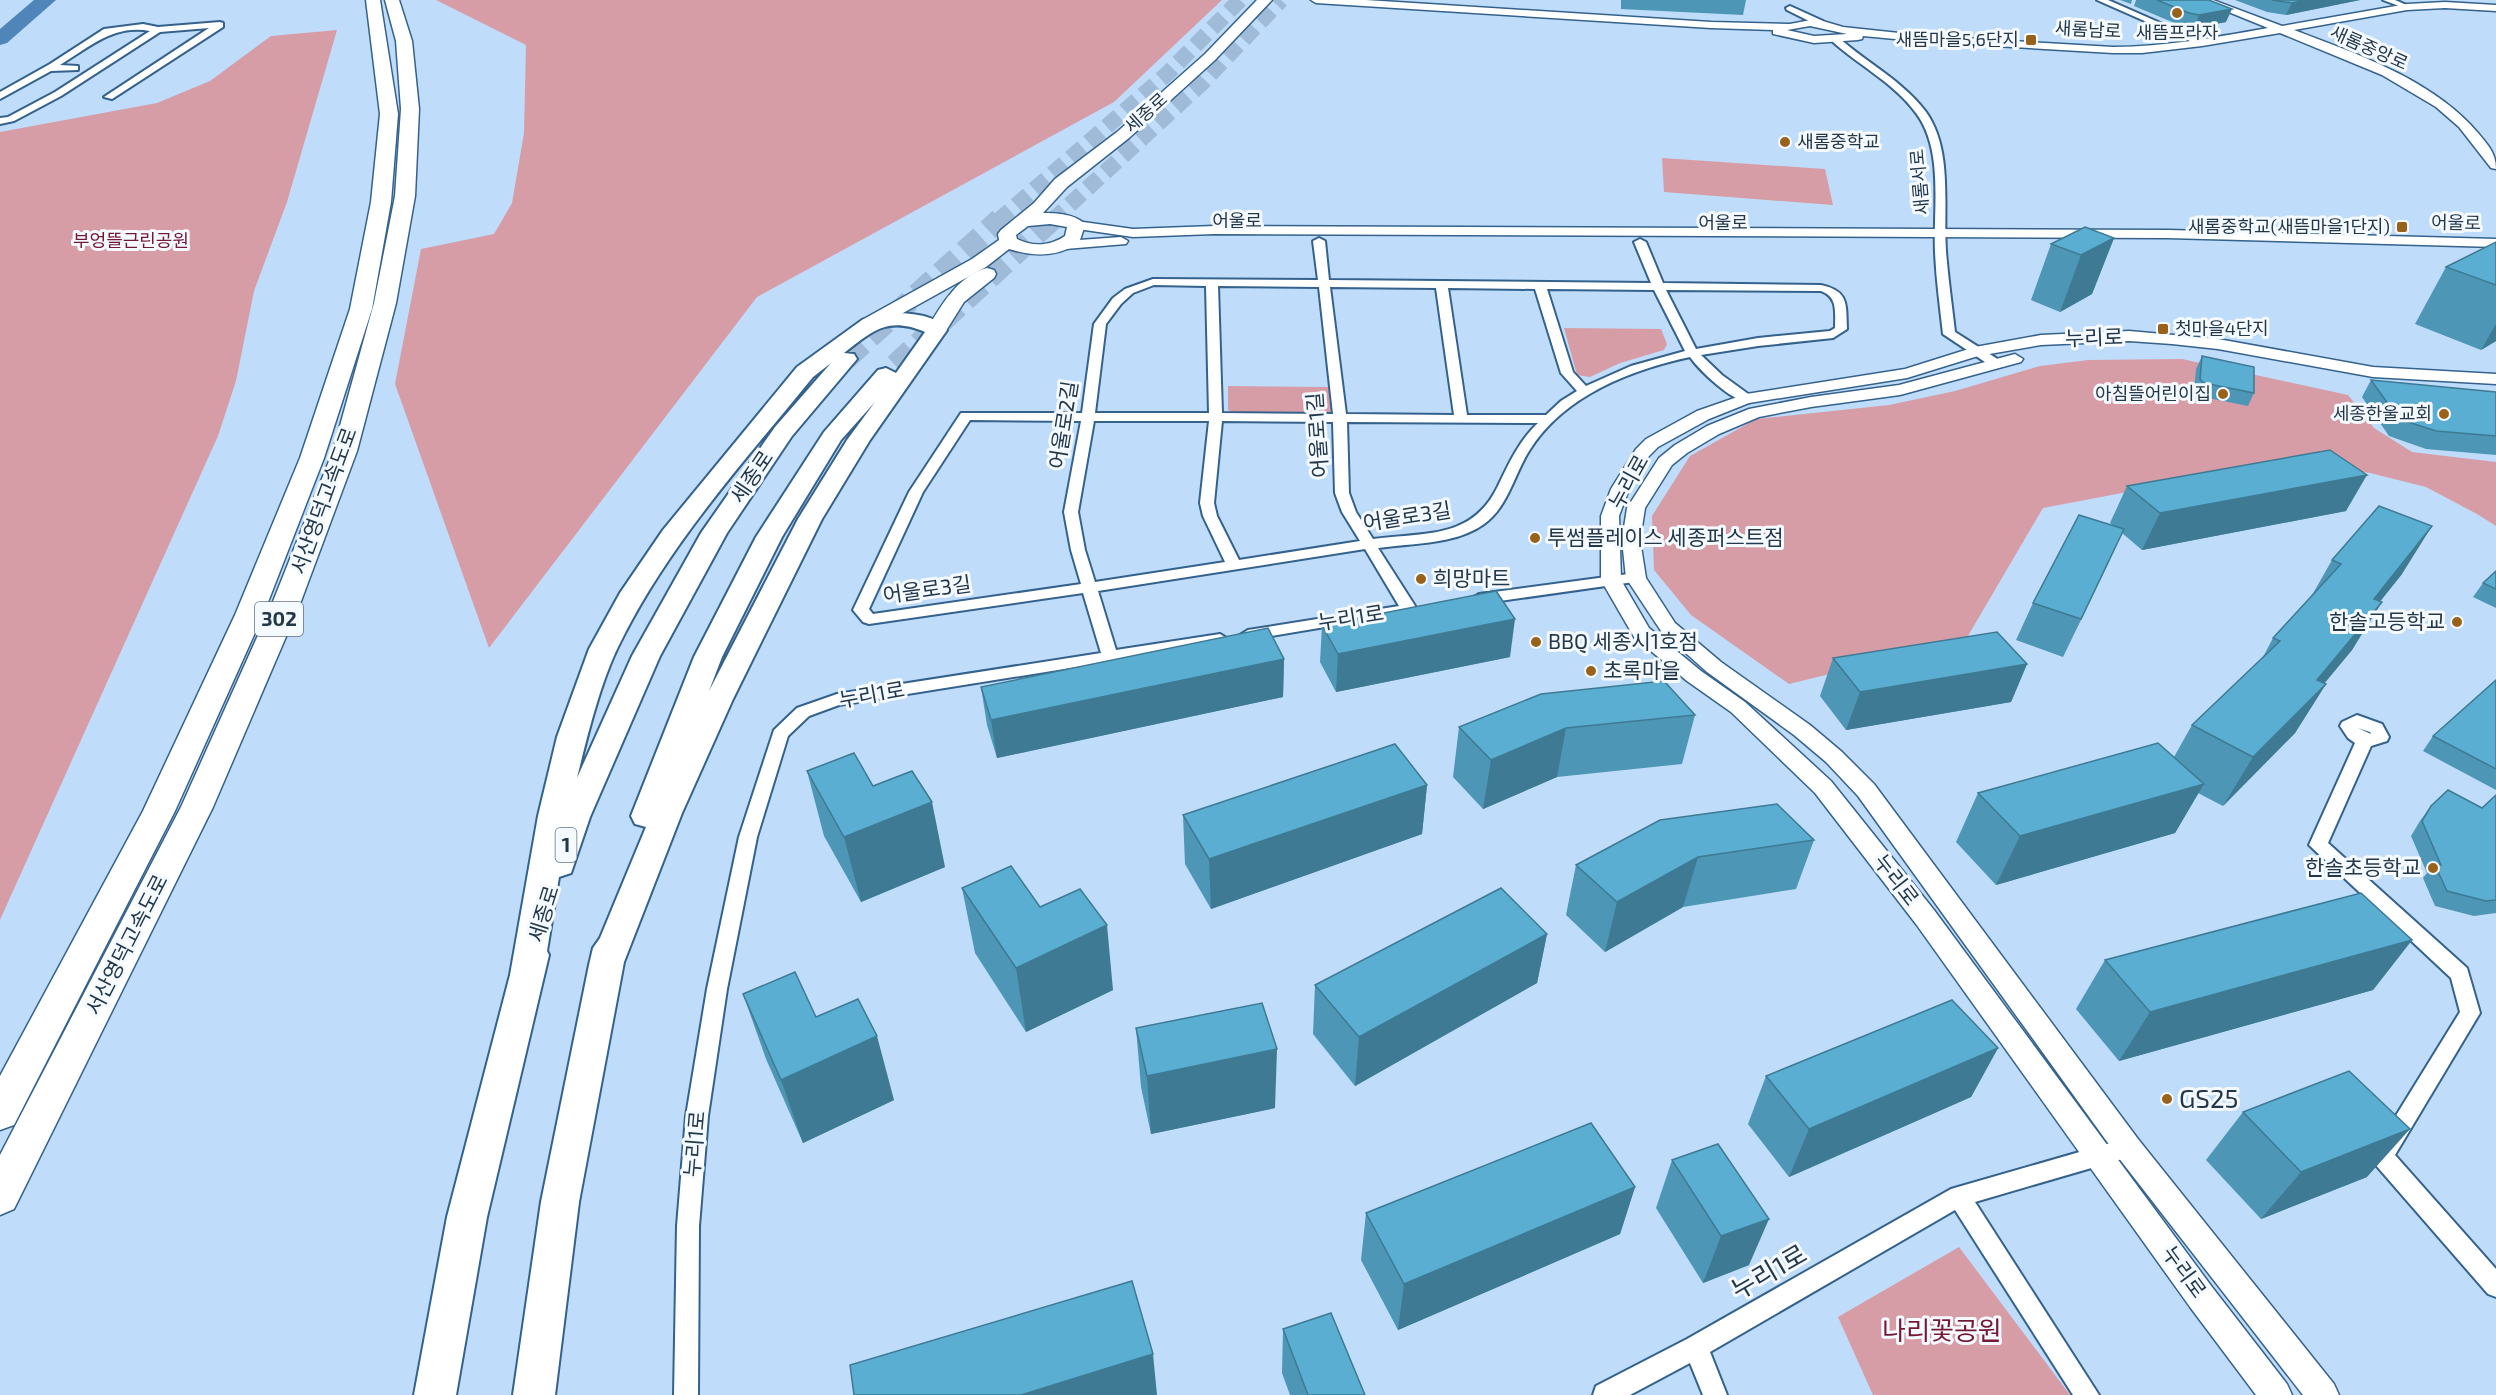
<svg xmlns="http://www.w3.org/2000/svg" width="2496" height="1395" viewBox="0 0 2496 1395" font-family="'Exo 2','Noto Sans KR',sans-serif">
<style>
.green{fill:#d79da7}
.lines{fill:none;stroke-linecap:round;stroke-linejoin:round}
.river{fill:#4f85b8;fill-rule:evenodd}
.trunk-tunnel-far1{stroke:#a0bbd7;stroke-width:16;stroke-dasharray:16 8;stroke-linecap:butt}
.trunk-tunnel{stroke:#a0bbd7;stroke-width:22;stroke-dasharray:22 10;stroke-linecap:butt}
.minor-casing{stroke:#34628d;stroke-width:4}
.tertiary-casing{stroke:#34628d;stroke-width:3}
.primary-casing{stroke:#34628d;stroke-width:3}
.trunk-casing{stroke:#34628d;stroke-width:4}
.motorway-casing{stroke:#34628d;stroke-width:3}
.minor{fill:#fff;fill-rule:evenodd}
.tertiary{fill:#fff;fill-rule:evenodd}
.primary{fill:#fff;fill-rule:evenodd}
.trunk{fill:#fff;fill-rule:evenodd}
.motorway{fill:#fff;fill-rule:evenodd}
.wall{fill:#4d96b5}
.shaded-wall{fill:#3e7a93}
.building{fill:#59aed2;stroke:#3e7a93;stroke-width:1.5}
.poi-dot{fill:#98621a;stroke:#f5faff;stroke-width:2}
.labels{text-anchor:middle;stroke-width:6;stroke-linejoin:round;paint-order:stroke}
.far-street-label{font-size:18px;fill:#24384b;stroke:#f5faff}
.far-poi-label{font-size:18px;fill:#24384b;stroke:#f5faff;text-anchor:end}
.far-park-label{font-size:18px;fill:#751834;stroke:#f5faff}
.shield{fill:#f5faff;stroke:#637281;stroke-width:1.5}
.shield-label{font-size:20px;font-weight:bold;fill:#24384b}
.street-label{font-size:21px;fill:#24384b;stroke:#f5faff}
.poi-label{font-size:21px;fill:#24384b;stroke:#f5faff;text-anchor:start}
.near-poi-label{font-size:26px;fill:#24384b;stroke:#f5faff;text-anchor:start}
.near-street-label{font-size:26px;fill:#24384b;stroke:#f5faff}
.near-park-label{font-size:26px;fill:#751834;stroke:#f5faff}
</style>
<rect width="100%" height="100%" fill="#bfdcfa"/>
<g class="green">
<polygon points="436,0 1222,0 1114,102 757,297 489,648 395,384 421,249 494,234 512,203 524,133 526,45"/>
<polygon points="337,30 287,202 254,291 236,381 218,436 0,920 0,132 157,103 210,81 271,36"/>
<polygon points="1662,158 1825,169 1833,205 1664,192"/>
<polygon points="1564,328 1661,329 1667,344 1664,350 1620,363 1590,377 1577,375"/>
<polygon points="2182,359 2348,395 2374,428 2412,452 2496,462 2496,526 2477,514 2426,487 2370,473 2291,461 2043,508 1965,641 1789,684 1691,615 1654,570 1652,516 1690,456 1756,419 1889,405 1955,391 2040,366 2088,360"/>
<polygon points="1228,386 1329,387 1331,411 1325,416 1237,415 1228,410"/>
<polygon points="1959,1247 2070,1395 1873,1395 1838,1317"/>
</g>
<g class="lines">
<polygon class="river" points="34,0 56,0 7,43 0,45 0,29"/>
<g class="trunk-tunnel-far1">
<polyline points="998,221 1168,73 1240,0"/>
<polyline points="1052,221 1202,83 1281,0"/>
</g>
<g class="trunk-tunnel">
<polyline points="846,359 1000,219"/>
<polyline points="895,365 1053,219"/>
</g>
<g class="minor-casing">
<g id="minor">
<polygon points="2097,0 2108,0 2206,43 2199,45"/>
<polygon points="2383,0 2395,0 2411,7 2407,9"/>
<polygon points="1790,6 1823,21 1824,23 1817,25 1787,10 1786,8"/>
<path d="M220 22 223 23V27L112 99 104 97 209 28 160 32 61 96 14 121 0 124V118L8 117 55 92 150 31C114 24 89 47 60 65L78 66V70L51 71 0 99V92L50 64 104 29 143 24 158 27Z"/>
<path d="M1833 38H1839C1867 63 1903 81 1926 112 1953 150 1943 207 1946 251 1948 278 1952 305 1955 332L1999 360 2001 363 1999 366H1991L1943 334C1940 307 1936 279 1935 252 1933 209 1944 150 1916 113 1895 84 1860 66 1833 42Z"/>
<path d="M1319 238 1325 241 1329 280 1651 283 1634 242 1640 239 1646 242 1663 283 1821 285C1849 291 1846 304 1847 329L1833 338 1758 346 1701 355 1722 375 1751 396 1752 399 1751 402C1735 405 1699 370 1690 357 1630 370 1563 396 1529 451 1514 475 1508 507 1484 524 1455 545 1412 543 1378 548L1417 609 1414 612 1248 640 1242 639 1240 635 1248 630 1399 606 1365 549 1098 591 1116 650 1220 634 1228 639 1220 644 839 705 809 716 788 736 757 837 727 989 708 1116 699 1226 698 1395H674L677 1226 686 1116 707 989 739 837 774 730 797 708 837 694 1101 653 1083 593 869 624 863 622 853 610 909 492 961 413H1082L1094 324 1113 298 1125 289 1153 279 1318 280 1313 241ZM1154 285 1206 286 1209 413H1095L1106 324 1121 304 1133 293ZM1218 286 1319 287 1333 414 1222 413ZM1330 287 1436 288 1454 415 1346 414ZM1448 288 1535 289 1561 373 1577 391 1561 401 1546 415H1467ZM1547 289 1654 290 1685 351 1631 366 1586 386 1573 372ZM1666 290 1821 291C1838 297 1835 312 1835 328L1830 331 1758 338 1696 349ZM970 420 1081 421 1064 512 1071 550 1081 584 873 614 869 609 923 492ZM1094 421H1209L1200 503 1203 516 1225 562 1095 582 1085 550 1078 512ZM1222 421 1333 422 1335 493 1342 512 1360 541 1239 560 1217 516 1214 503ZM1347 422 1538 423C1519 441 1509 463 1498 486 1472 540 1425 532 1373 539L1356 512 1349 493Z"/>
<polygon points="1636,573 1641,575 1644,578 1641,581 1479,604 1471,599 1479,594"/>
<path d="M2357 715 2382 724 2389 737 2387 741 2371 746 2328 843 2467 968 2480 1013 2395 1155 2496 1269V1297L2488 1294 2374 1163 2371 1156 2460 1012 2451 978 2309 845 2355 743 2348 738 2340 726 2342 722ZM2358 728 2370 732 2371 734Z"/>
<polygon points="2128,1138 2136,1141 2139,1148 2136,1155 1975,1202 2099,1395 2073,1395 1955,1210 1710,1352 1727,1395 1703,1395 1690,1363 1630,1395 1593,1395 1596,1386 1687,1339 1951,1189"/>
</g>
</g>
<g class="tertiary-casing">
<g id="tertiary">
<path d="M1311 0H1366L1711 22 1790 24 1816 19 1843 27 1927 36 2113 47C2165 47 2217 37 2268 28L2199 0H2213L2282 26 2407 4 2445 2 2496 5V11L2445 8 2407 10 2294 30C2358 54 2433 80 2478 133 2488 145 2496 153 2496 169L2491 168 2459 127 2436 107 2382 75 2280 33 2202 46 2142 53H2113L1927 42 1863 36 1862 39 1858 40 1814 43 1773 34V30L1711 28 1316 3ZM1810 26 1847 34 1814 36 1787 30Z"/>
<polygon points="1076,221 1133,229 1214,226 2168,230 2496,239 2496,247 2168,238 1214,234 1133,237 1071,228 1069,225 1071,222"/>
<polygon points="1121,237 1128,241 1126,244 1065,249 1058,245 1065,241"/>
<polygon points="2129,331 2218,339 2373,367 2496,374 2496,384 2373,377 2218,349 2172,344 2129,341 2041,345 1978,356 1907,378 1749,403 1709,419 1658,447 1649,456 1629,489 1619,516 1621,580 1649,628 1701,671 1745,702 1831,781 1934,910 2212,1287 2287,1384 2292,1395 2256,1395 2190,1307 1916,924 1815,793 1731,712 1687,681 1634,637 1601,580 1601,516 1611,489 1636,449 1646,439 1697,411 1746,394 1905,369 1975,347 2041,335"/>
<polygon points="2015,354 2023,359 2021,362 1900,395 1811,407 1759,417 1719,434 1687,453 1672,465 1645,508 1640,540 1646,578 1675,623 1721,662 1810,725 1842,752 1874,784 2138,1139 2334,1384 2339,1395 2303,1395 2118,1157 1858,796 1826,762 1794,735 1707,672 1661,631 1626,578 1622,540 1627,508 1659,458 1675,445 1707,426 1749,409 1811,397 1899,385"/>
</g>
</g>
<g class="primary-casing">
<g id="primary">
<path d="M1257 0H1272L1215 60 1129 138 1067 187 1043 213C1056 213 1077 214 1085 225L1079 243C1057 257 1034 257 1009 249L986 267 876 328H862L859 324 862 320 972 259 999 240 998 234 1001 230 1034 203 1055 179 1117 132 1205 54ZM1050 224 1067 227 1065 236C1050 246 1033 247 1017 239L1016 235 1028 226Z"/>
<path d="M987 268 994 270 996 274 994 278 964 302 944 334H930L927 330C940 306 959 275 987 268Z"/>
</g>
</g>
<g class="trunk-casing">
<path id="trunk" d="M887 313C906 313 935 313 947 330L870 440 822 519 733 699 682 813 624 962 579 1202 555 1395H513L541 1202 589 965 593 948 600 938 646 827 635 824 631 816 694 657 756 537 824 432 878 370 886 368 896 373 925 332C887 316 873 331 844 353L854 354 857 359 792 436 727 533 660 656 590 817 571 873 559 877 547 951 549 955 487 1217 456 1395H414L447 1217 510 975 538 816 557 737 589 649 620 593 663 530 797 367 862 320ZM831 363 775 427 701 533 632 656 577 778C587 737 600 684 618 647 667 546 743 463 813 377ZM875 402 847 440 798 519 709 691 722 657 782 537 841 440Z"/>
</g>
<g class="motorway-casing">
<g id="motorway">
<polygon points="366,0 380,0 398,114 391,202 372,309 324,458 263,615 175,811 14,1125 0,1130 0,1076 143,811 235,615 300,458 350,309 371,202 380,114"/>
<polygon points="385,0 399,0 412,41 419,109 415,196 396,303 357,451 300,604 213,807 14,1209 0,1215 0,1155 181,807 272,604 333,451 374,303 395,196 401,109 396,41"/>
</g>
</g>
<use href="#minor" class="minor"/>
<use href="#tertiary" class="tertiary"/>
<use href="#primary" class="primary"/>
<use href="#trunk" class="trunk"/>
<use href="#motorway" class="motorway"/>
</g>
<g class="wall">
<polygon points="1621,0 1746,0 1743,15 1621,9"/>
<polygon points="2120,0 2132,0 2131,4"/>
<polygon points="2136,0 2209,0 2226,22 2194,28 2184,27 2134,6"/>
<polygon points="2235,0 2360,0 2286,15 2267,12"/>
<polygon points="2114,238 2092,294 2060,312 2031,300 2051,244"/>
<polygon points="2496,242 2496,341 2481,350 2415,324 2446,267"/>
<polygon points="2202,356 2254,393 2248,406 2198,396 2194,392 2196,369"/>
<polygon points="2371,380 2496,392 2496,455 2426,449 2389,436 2362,397"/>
<polygon points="2127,486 2346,511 2142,550 2122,533 2063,657 2016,640 2033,603 2114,526 2110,523"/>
<polygon points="2332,560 2402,574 2380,601 2352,650 2324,683 2326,684 2295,733 2223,806 2198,793 2175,833 1996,885 1956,842 1978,793 2174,757 2192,725 2262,659 2273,638 2311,597"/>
<polygon points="2496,571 2496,608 2473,597 2483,583"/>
<polygon points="1322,625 1510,657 1336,692 1320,662"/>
<polygon points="1833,658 2027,664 2011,702 1846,730 1820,696"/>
<polygon points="1284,659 1283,697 997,758 987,725 981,687"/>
<polygon points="2496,680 2496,790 2423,751 2433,736"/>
<polygon points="1695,715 1682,764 1557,777 1483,809 1453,777 1459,727"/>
<polygon points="807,771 873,786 945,867 861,902 824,836"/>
<polygon points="1427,785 1422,834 1211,909 1185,864 1183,815"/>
<polygon points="2496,795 2496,913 2474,916 2435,906 2423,878 2427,873 2411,836 2420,821 2431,806 2482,808"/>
<polygon points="1814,840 1796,889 1683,907 1605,952 1566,915 1576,865"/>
<polygon points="962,888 1113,990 1026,1032 975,953"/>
<polygon points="1547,934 1537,983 1355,1086 1313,1034 1315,985"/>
<polygon points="2412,940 2373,990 2119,1061 2076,1009 2105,960"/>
<polygon points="743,994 816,1017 894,1100 803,1143 766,1059"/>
<polygon points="1136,1028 1275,1108 1151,1134 1141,1087"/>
<polygon points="1998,1048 1971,1097 1789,1177 1748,1124 1766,1076"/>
<polygon points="2243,1112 2367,1177 2261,1219 2206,1160"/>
<polygon points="1672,1160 1749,1265 1703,1283 1656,1208"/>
<polygon points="1635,1187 1620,1234 1398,1330 1361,1260 1366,1213"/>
<polygon points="1283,1329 1365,1395 1290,1395 1282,1373"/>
</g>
<g class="shaded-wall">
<polygon points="2305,0 2360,0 2286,15 2292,3"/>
<polygon points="2232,9 2226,22 2194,28 2199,15"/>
<polygon points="2114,238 2092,294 2060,312 2081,255"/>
<polygon points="2496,324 2496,341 2481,350"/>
<polygon points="2367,475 2346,511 2142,550 2160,513"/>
<polygon points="2432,526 2402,574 2344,647 2374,599"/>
<polygon points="2124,529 2107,566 2063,657 2081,619"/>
<polygon points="2382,602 2352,650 2314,696 2326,684 2295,733 2223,806 2253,757"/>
<polygon points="1515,619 1510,657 1336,692 1338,654"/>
<polygon points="1284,659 1283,697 997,758 991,720"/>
<polygon points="2027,664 2011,702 1846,730 1860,692"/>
<polygon points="1566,728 1557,777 1483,809 1491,760"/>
<polygon points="2204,784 2175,833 1996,885 2020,836"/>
<polygon points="1427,785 1422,834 1211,909 1209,859"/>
<polygon points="932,802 945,867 861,902 844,837"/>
<polygon points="1698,857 1683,907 1605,952 1617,902"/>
<polygon points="1107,925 1113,990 1026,1032 1016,968"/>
<polygon points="1547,934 1537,983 1355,1086 1359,1037"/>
<polygon points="2412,940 2373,990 2119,1061 2150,1012"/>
<polygon points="877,1036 894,1100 803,1143 781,1080"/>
<polygon points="1998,1048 1971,1097 1789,1177 1809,1129"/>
<polygon points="1277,1049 1275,1108 1151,1134 1147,1076"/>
<polygon points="2410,1129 2367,1177 2261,1219 2301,1172"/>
<polygon points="1635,1187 1620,1234 1398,1330 1404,1284"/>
<polygon points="1769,1219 1749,1265 1703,1283 1721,1236"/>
<polygon points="1153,1354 1157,1395 1021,1395"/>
</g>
<g class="building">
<polygon points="2157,0 2209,0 2232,9 2199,15 2189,13"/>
<polygon points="2272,0 2305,0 2292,3"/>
<polygon points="2085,227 2114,238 2081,255 2051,244"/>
<polygon points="2496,242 2496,285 2446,267"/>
<polygon points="2202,356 2254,367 2254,393 2204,383 2200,379"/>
<polygon points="2371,380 2496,392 2496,436 2436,431 2399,419"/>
<polygon points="2330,450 2367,475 2160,513 2127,486"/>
<polygon points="2379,506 2432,526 2374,599 2382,602 2317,680 2326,684 2253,757 2192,725 2280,641 2273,638 2341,564 2332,560"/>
<polygon points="2079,515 2124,529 2081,619 2033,603"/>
<polygon points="2496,571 2496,589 2483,583"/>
<polygon points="1496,591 1515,619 1338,654 1322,625"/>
<polygon points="1268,628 1284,659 991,720 981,687"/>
<polygon points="1997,632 2027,664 1860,692 1833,658"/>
<polygon points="2496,680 2496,769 2433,736"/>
<polygon points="1664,681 1695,715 1566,728 1491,760 1459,727 1541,694"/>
<polygon points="2158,743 2204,784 2020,836 1978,793"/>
<polygon points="1395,744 1427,785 1209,859 1183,815"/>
<polygon points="854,753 873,786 912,771 932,802 844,837 807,771"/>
<polygon points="2448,790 2482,808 2496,795 2496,900 2486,901 2447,891 2434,863 2441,865 2422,821 2431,806"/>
<polygon points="1777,804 1814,840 1698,857 1617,902 1576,865 1660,820"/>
<polygon points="1011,866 1040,907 1080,889 1107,925 1016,968 962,888"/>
<polygon points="1501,888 1547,934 1359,1037 1315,985"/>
<polygon points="2361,893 2412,940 2150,1012 2105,960"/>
<polygon points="795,972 816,1017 858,999 877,1036 781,1080 743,994"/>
<polygon points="1952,1000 1998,1048 1809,1129 1766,1076"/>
<polygon points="1262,1003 1277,1049 1147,1076 1136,1028"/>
<polygon points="2349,1071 2410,1129 2301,1172 2243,1112"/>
<polygon points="1591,1123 1635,1187 1404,1284 1366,1213"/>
<polygon points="1718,1144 1769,1219 1721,1236 1672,1160"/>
<polygon points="1132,1281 1153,1354 1021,1395 854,1395 850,1365"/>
<polygon points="1331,1313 1365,1395 1308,1395 1283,1329"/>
</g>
<g class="poi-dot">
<circle cx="2177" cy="13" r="6"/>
<rect x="2025" y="34" width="12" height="12" rx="3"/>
<circle cx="1785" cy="142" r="6"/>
<rect x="2396" y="221" width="12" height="12" rx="3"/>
<rect x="2157" y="323" width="12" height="12" rx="3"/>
<circle cx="2223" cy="394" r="6"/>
<circle cx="2444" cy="414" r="6"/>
<circle cx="1535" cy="538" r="6"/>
<circle cx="1421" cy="579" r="6"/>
<circle cx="2457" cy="622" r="6"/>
<circle cx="1536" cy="642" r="6"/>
<circle cx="1591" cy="671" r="6"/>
<circle cx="2433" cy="868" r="6"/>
<circle cx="2167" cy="1099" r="6"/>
</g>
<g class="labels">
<g class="far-street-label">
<text transform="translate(2088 30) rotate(3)" y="6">새롬남로</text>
<text transform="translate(2369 48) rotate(24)" y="6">새롬중앙로</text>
<text transform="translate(1146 113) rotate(-42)" y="6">세종로</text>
<text transform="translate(1920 182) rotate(-95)" y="6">새롬서로</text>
<text x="1237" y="227">어울로</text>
<text x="1723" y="229">어울로</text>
<text transform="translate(2456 223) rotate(1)" y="6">어울로</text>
</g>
<g class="far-poi-label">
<text x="2177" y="39" text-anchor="middle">새뜸프라자</text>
<text x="2019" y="46">새뜸마을5,6단지</text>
<text x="1797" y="148" text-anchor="start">새롬중학교</text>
<text x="2390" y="233">새롬중학교(새뜸마을1단지)</text>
<text x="2175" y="335" text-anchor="start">첫마을4단지</text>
<text x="2211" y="400">아침뜰어린이집</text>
<text x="2432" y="420">세종한울교회</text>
</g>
<g class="far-park-label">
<text x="131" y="247">부엉뜰근린공원</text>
</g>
<g class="shield">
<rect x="255" y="602" width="48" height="34" rx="4.5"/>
<rect x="555.5" y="828" width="21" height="34" rx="4.5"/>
</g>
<g class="shield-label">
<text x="279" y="626">302</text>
<text x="566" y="852">1</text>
</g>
<g class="street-label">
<text transform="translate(2094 338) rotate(-2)" y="7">누리로</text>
<text transform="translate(1064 425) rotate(-81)" y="7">어울로2길</text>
<text transform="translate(1318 435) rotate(-94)" y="7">어울로1길</text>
<text transform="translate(752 477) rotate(-56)" y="7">세종로</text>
<text transform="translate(1629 482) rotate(-61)" y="7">누리로</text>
<text transform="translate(324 501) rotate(-70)" y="7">서산영덕고속도로</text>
<text transform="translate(1407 517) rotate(-9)" y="7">어울로3길</text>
<text transform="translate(927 590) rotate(-8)" y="7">어울로3길</text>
<text transform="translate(1351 618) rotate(-9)" y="7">누리1로</text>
<text transform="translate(872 695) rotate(-10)" y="7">누리1로</text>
<text transform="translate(1896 880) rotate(52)" y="7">누리로</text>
<text transform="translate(544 914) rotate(-73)" y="7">세종로</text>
<text transform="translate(127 945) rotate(-63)" y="7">서산영덕고속도로</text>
<text transform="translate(695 1144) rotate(-85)" y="7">누리1로</text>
<text transform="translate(2184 1272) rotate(54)" y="7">누리로</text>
</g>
<g class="poi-label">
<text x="1547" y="545">투썸플레이스 세종퍼스트점</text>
<text x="1433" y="586">희망마트</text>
<text x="2445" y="629" text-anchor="end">한솔고등학교</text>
<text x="1548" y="649">BBQ 세종시1호점</text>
<text x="1603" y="678">초록마을</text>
<text x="2421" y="875" text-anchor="end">한솔초등학교</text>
</g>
<g class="near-poi-label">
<text x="2179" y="1108">GS25</text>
</g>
<g class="near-street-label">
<text transform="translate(1769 1272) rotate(-30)" y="9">누리1로</text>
</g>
<g class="near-park-label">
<text x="1942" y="1340">나리꽃공원</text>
</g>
</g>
</svg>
